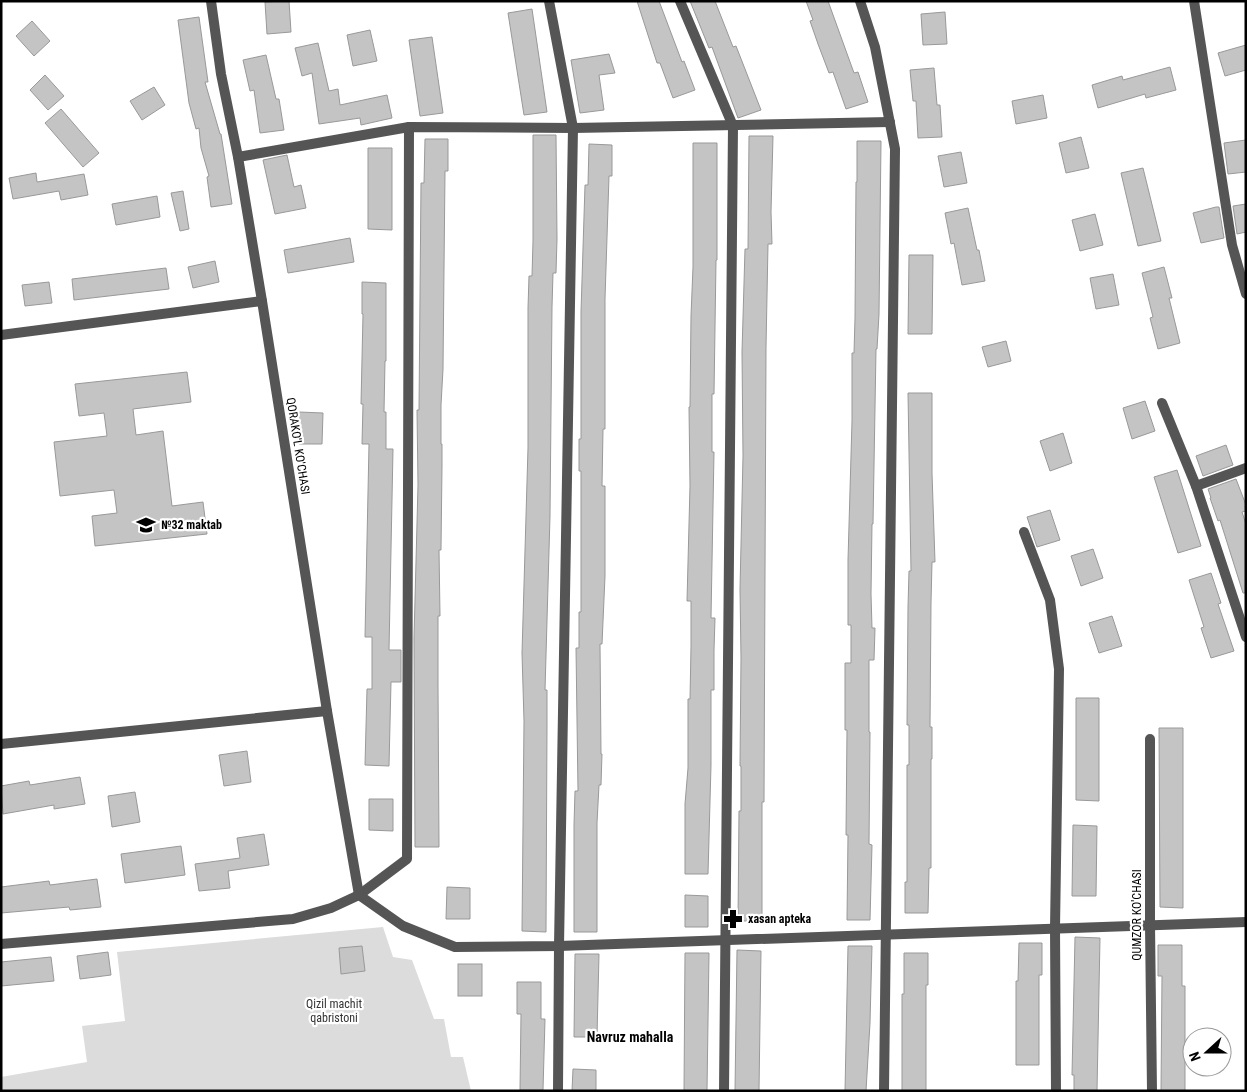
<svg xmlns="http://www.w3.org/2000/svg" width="1247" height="1092" viewBox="0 0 1247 1092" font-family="'Roboto Condensed',sans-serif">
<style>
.green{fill:#dcdcdc}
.building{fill:#c4c4c4;stroke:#999}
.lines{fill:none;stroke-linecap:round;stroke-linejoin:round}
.minor{stroke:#555;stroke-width:10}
.tertiary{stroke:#555;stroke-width:10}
.labels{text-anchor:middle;stroke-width:4.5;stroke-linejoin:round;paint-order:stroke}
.street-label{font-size:12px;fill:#000;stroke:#fff}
.poi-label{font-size:12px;font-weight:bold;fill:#000;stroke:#fff;text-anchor:start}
.park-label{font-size:12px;fill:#333;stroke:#fff}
.neighbourhood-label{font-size:14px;font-weight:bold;fill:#000;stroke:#fff}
</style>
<rect width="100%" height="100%" fill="#fff"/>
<polygon class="green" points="383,927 393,957 412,960 434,1019 444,1019 451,1057 463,1057 471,1091 1,1091 1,1077 87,1062 82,1026 125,1021 117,952"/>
<g class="building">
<polygon points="282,1 289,1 291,32 267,34 265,2"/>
<polygon points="637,1 659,1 682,62 684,61 695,90 673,98 660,63 657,63"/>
<polygon points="690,1 715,1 733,47 736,46 761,110 738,118 712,47 709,48"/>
<polygon points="806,1 828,1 854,73 858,72 868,102 846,109 833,72 829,73 818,44 810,21 813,20"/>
<polygon points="532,9 547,112 524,115 508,13"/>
<polygon points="945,12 947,44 923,45 921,14"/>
<polygon points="199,17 208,82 205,82 220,134 221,134 232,204 211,207 207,177 209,176 201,148 199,128 196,129 189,103 178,20"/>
<polygon points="32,21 50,41 34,56 16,36"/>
<polygon points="370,30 377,61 353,66 347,35"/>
<polygon points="432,37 443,113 420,116 409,40"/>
<polygon points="318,43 329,91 338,89 340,105 387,95 392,118 361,125 360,118 319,124 312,73 302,76 295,48"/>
<polygon points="1246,45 1246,70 1225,76 1218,53"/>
<polygon points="609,54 615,73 599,75 604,110 580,113 571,60"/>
<polygon points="266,55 276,99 279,99 284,130 260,133 254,90 250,91 243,60"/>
<polygon points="1170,67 1176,90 1146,98 1145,94 1098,108 1092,85 1122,76 1123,80"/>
<polygon points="934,68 937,105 940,105 942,137 918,138 916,101 913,101 910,70"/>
<polygon points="45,75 64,96 48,110 30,90"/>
<polygon points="154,87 165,105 142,120 130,101"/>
<polygon points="1043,95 1047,118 1016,124 1012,101"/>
<polygon points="61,109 99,153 83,167 45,123"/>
<polygon points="533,135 556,135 557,239 556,273 553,273 552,307 550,516 545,690 547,690 547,725 546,932 522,931 524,721 522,653 528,448 528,308 529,276 532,276 533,241"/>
<polygon points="749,136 773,136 771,212 772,244 768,244 766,348 764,802 762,802 762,921 738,921 739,811 741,811 741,766 740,766 741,658 740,589 743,456 742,352 745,249 748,249"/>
<polygon points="1081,137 1089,168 1066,173 1059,143"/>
<polygon points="425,139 448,139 448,171 445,171 443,369 441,405 441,444 442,444 442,466 441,550 439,550 440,616 438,616 438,685 439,847 415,847 414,638 418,485 417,410 419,410 421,183 424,183"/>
<polygon points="1246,140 1246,172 1228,174 1224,143"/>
<polygon points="857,141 881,141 879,314 877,349 876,349 873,524 872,524 871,594 872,628 875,628 874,660 869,660 869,732 870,732 869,844 872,845 870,920 847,920 848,835 846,835 847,730 845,730 845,663 851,663 851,625 848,625 848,560 852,421 852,353 854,353 855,318 856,182 857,182"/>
<polygon points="693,143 717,143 717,260 716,260 714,394 712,394 712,452 714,452 711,618 715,618 714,650 714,690 711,690 711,765 708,874 685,874 685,804 688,768 688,699 690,699 691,647 691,601 687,601 690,486 689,407 690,407 691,316 693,267"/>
<polygon points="589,144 612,145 612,176 609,176 605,299 605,429 603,429 602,486 605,486 605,576 602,644 600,644 601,754 602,754 601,785 599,785 597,823 597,932 574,932 574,825 575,791 578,791 576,648 579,648 579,612 581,612 581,471 579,471 579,439 581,439 581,312 585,185 588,185"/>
<polygon points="368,148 392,148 392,230 368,229"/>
<polygon points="961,152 967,183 944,187 938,156"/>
<polygon points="287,155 294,187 301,185 306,208 275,214 263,160"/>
<polygon points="1143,168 1161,241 1138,246 1121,173"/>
<polygon points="36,173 37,182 84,174 88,195 61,200 59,191 13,199 9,178"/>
<polygon points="183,191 189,229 180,231 171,193"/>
<polygon points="157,196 160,217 116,225 112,204"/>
<polygon points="1246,204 1246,232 1237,234 1233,206"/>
<polygon points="1216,207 1219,207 1224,238 1201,243 1193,213"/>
<polygon points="968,208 977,250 979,250 985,281 962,285 954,243 951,244 945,213"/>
<polygon points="1095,214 1103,245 1080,251 1072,220"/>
<polygon points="350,238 354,262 288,273 284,250"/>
<polygon points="909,255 933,255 932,334 908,334"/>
<polygon points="215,261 219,282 193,288 188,267"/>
<polygon points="1164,267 1172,298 1169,298 1180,343 1158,349 1150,318 1153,317 1142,273"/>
<polygon points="166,268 169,289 74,300 72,279"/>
<polygon points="1113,274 1119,305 1096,309 1090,278"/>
<polygon points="49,282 52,303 25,306 22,285"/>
<polygon points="362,282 386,283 386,361 385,361 384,412 386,412 386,449 393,449 389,650 401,650 401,682 391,682 389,766 365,765 367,689 372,689 372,637 365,637 369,444 362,444 363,404 361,404 363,314 362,314"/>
<polygon points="1006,341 1011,361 988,367 982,347"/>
<polygon points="187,372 191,402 133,409 136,435 163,431 172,506 203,502 207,534 95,546 92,516 117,513 114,490 60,496 54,442 107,436 104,413 79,416 75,384"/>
<polygon points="908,393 932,393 932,473 935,562 932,562 931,603 930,727 932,727 932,759 931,759 931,868 929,868 928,913 905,913 905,882 907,882 907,765 909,765 909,725 907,725 908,607 909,571 911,571"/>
<polygon points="1145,401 1155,431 1132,439 1123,408"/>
<polygon points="299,412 323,413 322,444 299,444"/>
<polygon points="1063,433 1072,463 1050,471 1040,441"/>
<polygon points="1226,445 1233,465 1203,476 1196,456"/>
<polygon points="1177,470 1201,546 1178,553 1154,477"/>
<polygon points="1236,479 1246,505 1246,511 1242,512 1246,524 1246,593 1243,593 1220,520 1218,521 1210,498 1211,498 1208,489"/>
<polygon points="1050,510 1060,540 1037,547 1027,517"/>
<polygon points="1093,549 1103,578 1081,586 1071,556"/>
<polygon points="1211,573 1221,603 1218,604 1234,651 1211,658 1201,628 1204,627 1189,580"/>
<polygon points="1112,616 1122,646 1099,653 1089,623"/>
<polygon points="1076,698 1099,698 1099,801 1076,800"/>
<polygon points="1159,728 1183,728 1183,908 1160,907"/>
<polygon points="247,751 251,782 224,786 219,755"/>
<polygon points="80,777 85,804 54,809 54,805 3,814 1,786 29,781 30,785"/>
<polygon points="135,792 140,822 112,827 108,796"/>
<polygon points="369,799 393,799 393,831 369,830"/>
<polygon points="1073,825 1097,826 1096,896 1072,896"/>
<polygon points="264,834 269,865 228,871 230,888 199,891 195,864 240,858 237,838"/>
<polygon points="181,846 185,875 125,883 121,854"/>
<polygon points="97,879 101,907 70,910 69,907 1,913 1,887 49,881 50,885"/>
<polygon points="447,887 470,888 470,919 446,919"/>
<polygon points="685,895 708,896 708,927 685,927"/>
<polygon points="1075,937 1100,938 1097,1091 1074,1091 1074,1075 1072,1075"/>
<polygon points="1019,943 1042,943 1042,975 1039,975 1039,1065 1016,1065 1016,981 1018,981"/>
<polygon points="1158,945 1182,945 1182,986 1185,986 1185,1091 1161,1091 1162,976 1158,976"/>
<polygon points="362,946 365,971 341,974 339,948"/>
<polygon points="848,946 872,946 870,1023 866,1091 845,1091"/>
<polygon points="737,950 761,951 759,1091 735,1091"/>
<polygon points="108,952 111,975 80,979 77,956"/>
<polygon points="685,953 709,953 707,1091 684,1091"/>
<polygon points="904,953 928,953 928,985 926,985 926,1091 902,1091 902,994 904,994"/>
<polygon points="575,954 599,954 597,1037 574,1037"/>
<polygon points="51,957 54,981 1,986 1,962"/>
<rect x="458" y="964" width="24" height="32"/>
<polygon points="517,982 541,982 541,1019 545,1019 543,1090 520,1090 521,1014 517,1014"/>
<polygon points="573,1069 596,1070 596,1091 572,1091"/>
</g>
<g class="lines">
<g class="minor">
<polyline points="549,1 573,128 559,946 558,1091"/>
<polyline points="680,1 733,126 724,1091"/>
<polyline points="860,1 875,47 895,149 884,1091"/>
<polyline points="1194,1 1232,245 1246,294"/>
<polyline points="238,157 409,127 573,128 890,122"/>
<polyline points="1,335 262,301"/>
<polyline points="1162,403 1196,486 1246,637"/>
<polyline points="1196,486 1246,468"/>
<polyline points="1024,532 1050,600 1059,669 1055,928 1056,1091"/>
<polyline points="1150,739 1150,925 1152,1091"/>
<polyline points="1,744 327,711"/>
<polyline points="1,944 293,919 331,908 359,895 407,859 409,127"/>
</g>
<polyline class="tertiary" points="211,1 221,74 238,157 262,301 327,711 359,895 403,926 455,947 559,946 1246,922"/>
</g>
<defs>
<g id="school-bare" transform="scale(1.5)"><path d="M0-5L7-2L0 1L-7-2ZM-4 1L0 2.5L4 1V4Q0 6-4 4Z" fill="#000" stroke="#fff" stroke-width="2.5" paint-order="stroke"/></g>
<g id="pharmacy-bare" transform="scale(1.5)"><path d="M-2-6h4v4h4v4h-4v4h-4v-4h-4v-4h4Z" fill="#000" stroke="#fff" stroke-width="2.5" paint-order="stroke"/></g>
</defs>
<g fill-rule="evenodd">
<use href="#school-bare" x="146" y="525"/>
<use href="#pharmacy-bare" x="733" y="919"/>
</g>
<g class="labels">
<g class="street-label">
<text transform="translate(298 446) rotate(81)" y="4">QORAKO'L KO'CHASI</text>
<text transform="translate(1137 915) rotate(-90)" y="4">QUMZOR KO'CHASI</text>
</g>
<g class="poi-label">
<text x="161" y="529">№32 maktab</text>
<text x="748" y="923">xasan apteka</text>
</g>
<g class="park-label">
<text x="334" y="1008">Qizil machit<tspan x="334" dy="14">qabristoni</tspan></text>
</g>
<g class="neighbourhood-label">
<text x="630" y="1042">Navruz mahalla</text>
</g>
</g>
<rect width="1247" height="1092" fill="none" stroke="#000000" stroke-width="5"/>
<g transform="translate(1207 1052) rotate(249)"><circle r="24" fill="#ffffff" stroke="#999999"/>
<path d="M0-4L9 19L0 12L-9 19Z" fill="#000000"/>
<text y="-8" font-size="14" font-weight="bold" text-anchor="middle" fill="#000000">N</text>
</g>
</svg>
